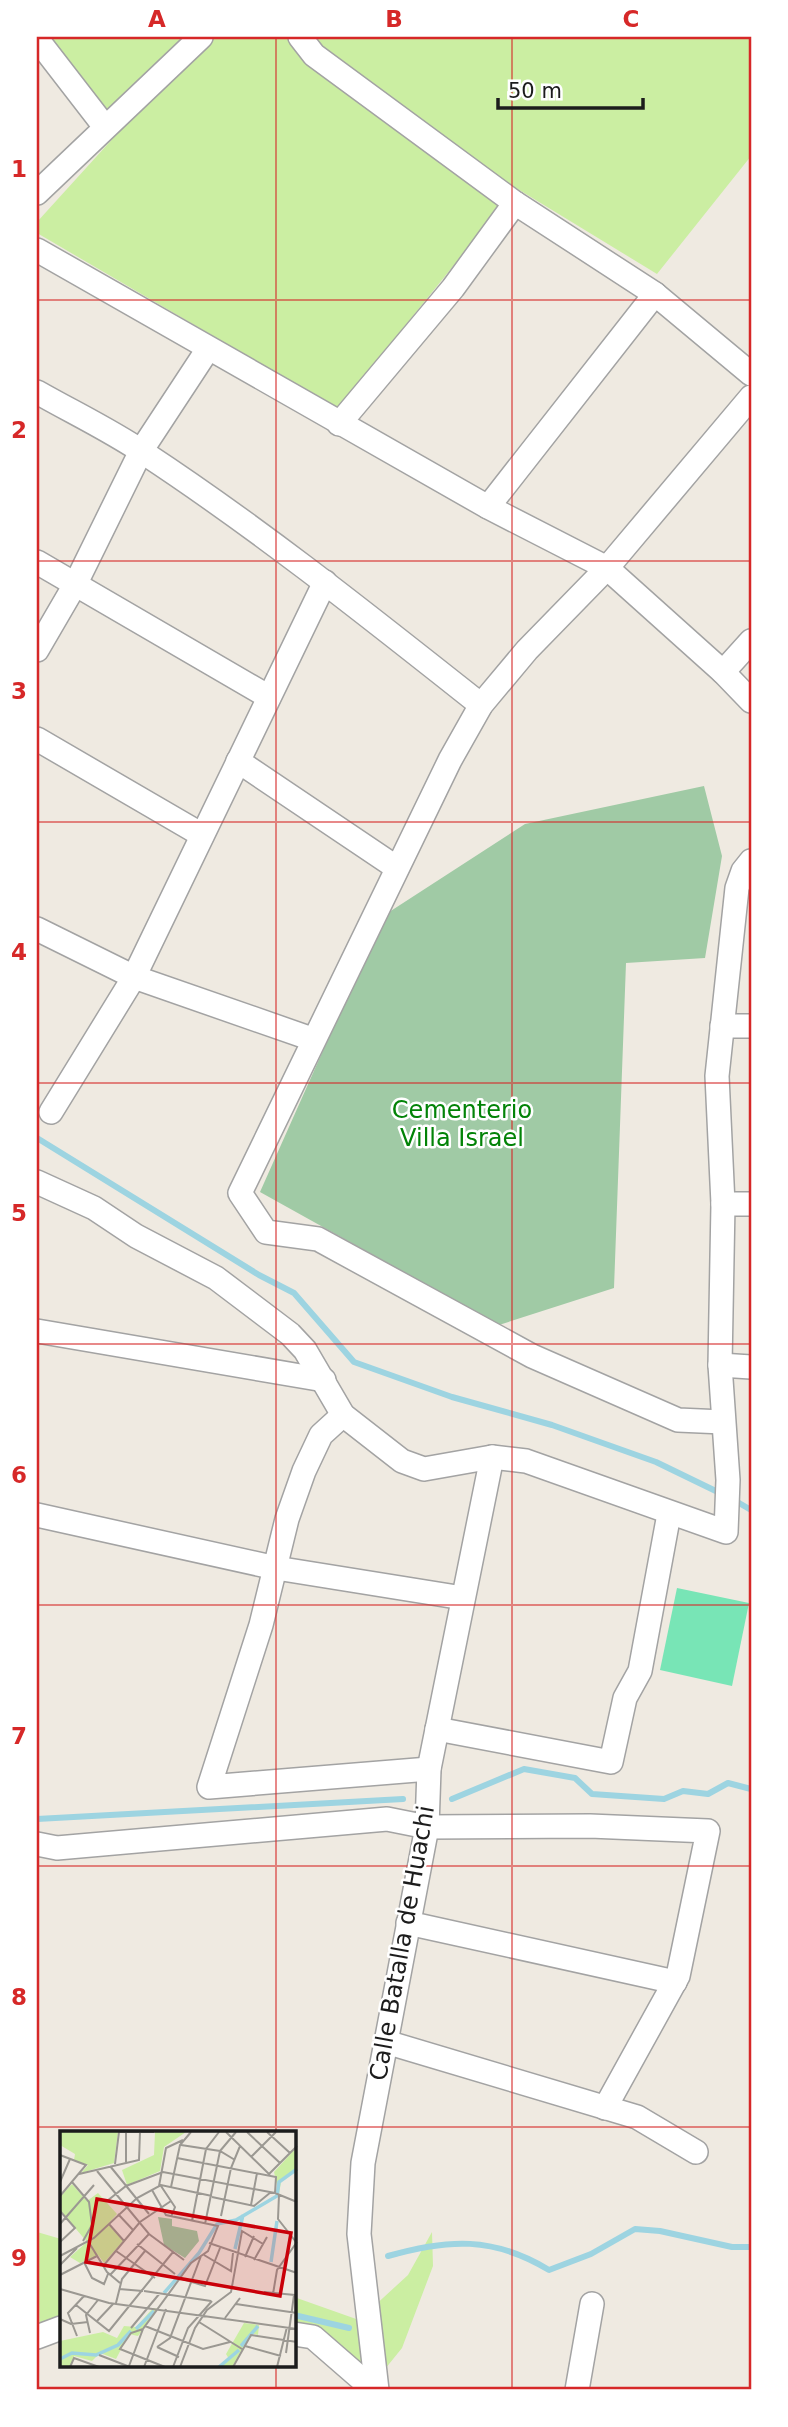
<svg xmlns="http://www.w3.org/2000/svg" width="788" height="2427" viewBox="0 0 788 2427" font-family="'DejaVu Sans',sans-serif">
<style>
.grass{fill:#cbeea2}
.cemetery{fill:#a0caa5}
.pitch{fill:#78e5b6}
.lines{fill:none;stroke-linecap:round;stroke-linejoin:round}
.stream{stroke:#9dd4e1;stroke-width:6}
.minor-casing{stroke:#a3a3a3;stroke-width:26}
.minor{stroke:#fff;stroke-width:23}
.grid{fill:none;stroke:#d62828;stroke-width:2;stroke-opacity:0.55}
.labels{text-anchor:middle;stroke-width:5;stroke-linejoin:round;paint-order:stroke}
.park-label{font-size:24px;fill:#028307;stroke:#fff}
.street-label{font-size:24px;fill:#1c1c1c;stroke:#fff}
.inset-river{fill:none;stroke:#9dd4e1;stroke-width:3.5}
.inset-road{fill:none;stroke:#9b9892;stroke-width:2}
.view{fill:#c90009;fill-opacity:0.15;stroke:#c90009;stroke-width:3.5}
.inset-edge{fill:none;stroke:#1c1c1c;stroke-width:3.5}
.neatline{fill:none;stroke:#d62828;stroke-width:2.5}
.grid-label{font-size:23px;text-anchor:middle;font-weight:bold;fill:#d62828}
</style>
<rect width="100%" height="100%" fill="#efeae1"/>
<g class="grass">
<polygon points="44,37 751,37 751,156 657,274 516,188 338,409 37,233 37,222 116,135"/>
<polygon points="37,2232 61,2239 61,2331 40,2340"/>
<polygon points="432,2232 433,2266 402,2348 368,2390 294,2332 294,2297 359,2320 408,2275"/>
</g>
<polygon class="cemetery" points="704,786 722,856 705,958 626,963 614,1288 499,1325 260,1192 383,916 525,824"/>
<polygon class="pitch" points="677,1588 749,1603 732,1686 660,1670"/>
<g class="lines">
<g class="stream">
<polyline points="37,1138 259,1275 294,1293 354,1362 452,1397 552,1425 656,1462 724,1495"/>
<polyline points="734,1500 751,1510"/>
<polyline points="452,1799 524,1769 575,1778 592,1794 664,1799 683,1791 708,1794 728,1783 751,1789"/>
<polyline points="37,1819 403,1799"/>
<path d="M388 2256C448 2239 493 2236 549 2270L591 2254 635 2229 660 2231 732 2247H751"/>
<polyline points="294,2315 349,2328"/>
</g>
<g class="minor-casing">
<g id="minor">
<polyline points="300,37 314,55 515,203 655,294 751,374"/>
<polyline points="37,39 105,127"/>
<polyline points="37,193 201,37"/>
<polyline points="37,250 488,507 607,568 723,672 751,701"/>
<path d="M37 392C72 412 110 430 144 453 261 530 371 618 481 705"/>
<polyline points="339,424 453,288 515,203"/>
<polyline points="488,507 655,294"/>
<polyline points="37,562 269,697"/>
<polyline points="37,650 76,583 141,451 208,349"/>
<polyline points="723,672 751,641"/>
<polyline points="37,739 202,835"/>
<polyline points="238,761 397,868"/>
<polyline points="37,929 134,977 312,1039"/>
<polyline points="722,1026 751,1026"/>
<polyline points="51,1112 134,977 325,582"/>
<polyline points="37,1182 94,1208 136,1236 216,1278 290,1334 305,1350 343,1415 402,1461 424,1469 492,1457 526,1461 726,1532 728,1480 720,1365 723,1204 717,1076 737,888 743,871 751,861"/>
<polyline points="723,1204 751,1204"/>
<polyline points="37,1331 324,1380"/>
<polyline points="720,1365 751,1367"/>
<polyline points="343,1415 321,1435 304,1471 287,1519 261,1625 209,1787 429,1769"/>
<polyline points="723,1422 678,1420 532,1356 318,1239 266,1232 240,1193 450,760 481,705 527,650 607,568 751,397"/>
<polyline points="37,1515 276,1568 463,1598"/>
<polyline points="437,1729 611,1762 625,1698 640,1671 669,1514"/>
<polyline points="37,1844 57,1848 387,1819 427,1827 590,1826 708,1831 678,1976 605,2108"/>
<polyline points="408,1923 675,1982"/>
<polyline points="386,2042 637,2117 696,2152"/>
<polyline points="294,2334 313,2337 374,2390"/>
<polyline points="37,2337 61,2328"/>
<polyline points="377,2390 359,2234 363,2163 427,1827 429,1769 492,1457"/>
<polyline points="577,2390 592,2304"/>
</g>
</g>
<use href="#minor" class="minor"/>
</g>
<path class="grid" d="M276 37V2133M512 37V2390M37 300H751M37 561H751M37 822H751M37 1083H751M37 1344H751M37 1605H751M37 1866H751M37 2127H751M276 2366V2390"/>
<g class="labels">
<g class="park-label">
<text x="462" y="1118">Cementerio<tspan x="462" dy="28">Villa Israel</tspan></text>
</g>
<g class="street-label">
<text transform="translate(402 1943) rotate(-80)" y="8">Calle Batalla de Huachi</text>
</g>
</g>
<g transform="translate(60 2131)">
<rect width="236" height="236" fill="#efeae1"/>
<path d="M0 1H58L54 32 21 42 28 34 14 29 15 23 0 14ZM95 1H126L104 16 100 40 67 54 62 39 94 24ZM236 17V39L221 51 219 63 214 41ZM12 53 27 70 38 62 57 83 48 93 63 110 44 132 38 124 20 132 10 126 27 111 0 79V66ZM93 177 98 178 78 205 69 203 56 228 40 222 32 230 14 225 10 236H0V210L43 201 57 207 64 195 76 196ZM184 192 199 194 198 204 191 202 172 236 159 235 169 228 166 223Z" fill="#cbeea2"/>
<path d="M98 86 112 88V95L137 100 139 110 125 127 104 114Z" fill="#a0caa5"/>
<path class="inset-river" d="M175 118 183 84M211 131 217 90M104 162 139 122 157 93 176 89 217 65 219 51 237 38M76 198 94 180M181 215 198 195M0 228 12 222 36 224 58 214 71 200M159 236 179 219"/>
<path class="inset-road" d="M59 1H94M66 1V31M166 1 210 44M187 1 220 32M207 1 230 22M121 14 160 20 175 29M0 24 26 34 0 65M191 26 216 1M117 27 216 46 215 62M55 33 59 1M50 35 89 83M37 40 89 103 124 129M19 43 79 29 80 1M209 43 237 15M0 51 10 28M12 51 29 71 32 94 23 110M99 55 106 17 123 9M101 55 115 76 111 86M111 56 120 14 131 1M219 64 218 88 236 111M152 66 194 75 211 61M47 70 66 55 103 41 215 62 237 71M191 74 197 42M0 80 15 97 0 111M58 83 73 99M161 85 171 37 180 15M132 90 146 18 159 1M0 93 34 54M49 93 64 110M145 93 160 20 176 1M28 110 47 141 60 152M149 112 237 142M77 113 115 143M56 120 95 147M144 124 171 140 173 122M0 125 34 107 77 67 101 54 152 65M185 126 194 105M194 129 207 106M24 131 32 147 44 153 48 143M0 134 17 117M44 134 80 91 111 70M0 144 37 125M50 144 89 103M119 147 145 155 160 117M0 158 49 172 237 198M59 158 83 160M84 160 151 170M204 161 235 164M213 163 217 139 237 111M56 172 62 148 85 120M176 173 237 182M16 174 49 200 113 121M165 187 180 167M0 188 11 193 28 191M37 190 53 173M139 191 182 218M85 195 143 218 170 211M71 197 100 162M83 198 71 202 60 218 105 236M30 202 26 184 38 169M17 205 8 182 24 165M185 215 221 225M97 216 110 207 141 125M97 216 119 226M226 222 234 164M39 224 70 236M69 235 83 198 131 132 148 120 158 95 106 84 92 59M10 236 14 227 39 236M84 236 106 178M113 236 128 197 152 170M120 236 135 197 147 179 171 161 182 100 203 113M173 236 191 204 237 211M217 236 227 196"/>
<path class="view" d="M37 68 231 102 220 165 26 131Z"/>
<rect width="236" height="236" class="inset-edge"/>
</g>
<rect width="788" height="2427" fill="none" stroke="#ffffff" stroke-width="77"/>
<path d="M498 98v10h145v-10" fill="none" stroke="#1c1c1c" stroke-width="3.5"/>
<text x="508" y="98" font-size="21" fill="#1c1c1c" stroke="#ffffff" stroke-width="5" paint-order="stroke">50 m</text>
<rect x="38" y="38" width="712" height="2350" class="neatline"/>
<g class="grid-label">
<text x="157" y="27">A</text>
<text x="394" y="27">B</text>
<text x="631" y="27">C</text>
<text x="19" y="177">1</text>
<text x="19" y="438">2</text>
<text x="19" y="699">3</text>
<text x="19" y="960">4</text>
<text x="19" y="1221">5</text>
<text x="19" y="1483">6</text>
<text x="19" y="1744">7</text>
<text x="19" y="2005">8</text>
<text x="19" y="2266">9</text>
</g>
</svg>
